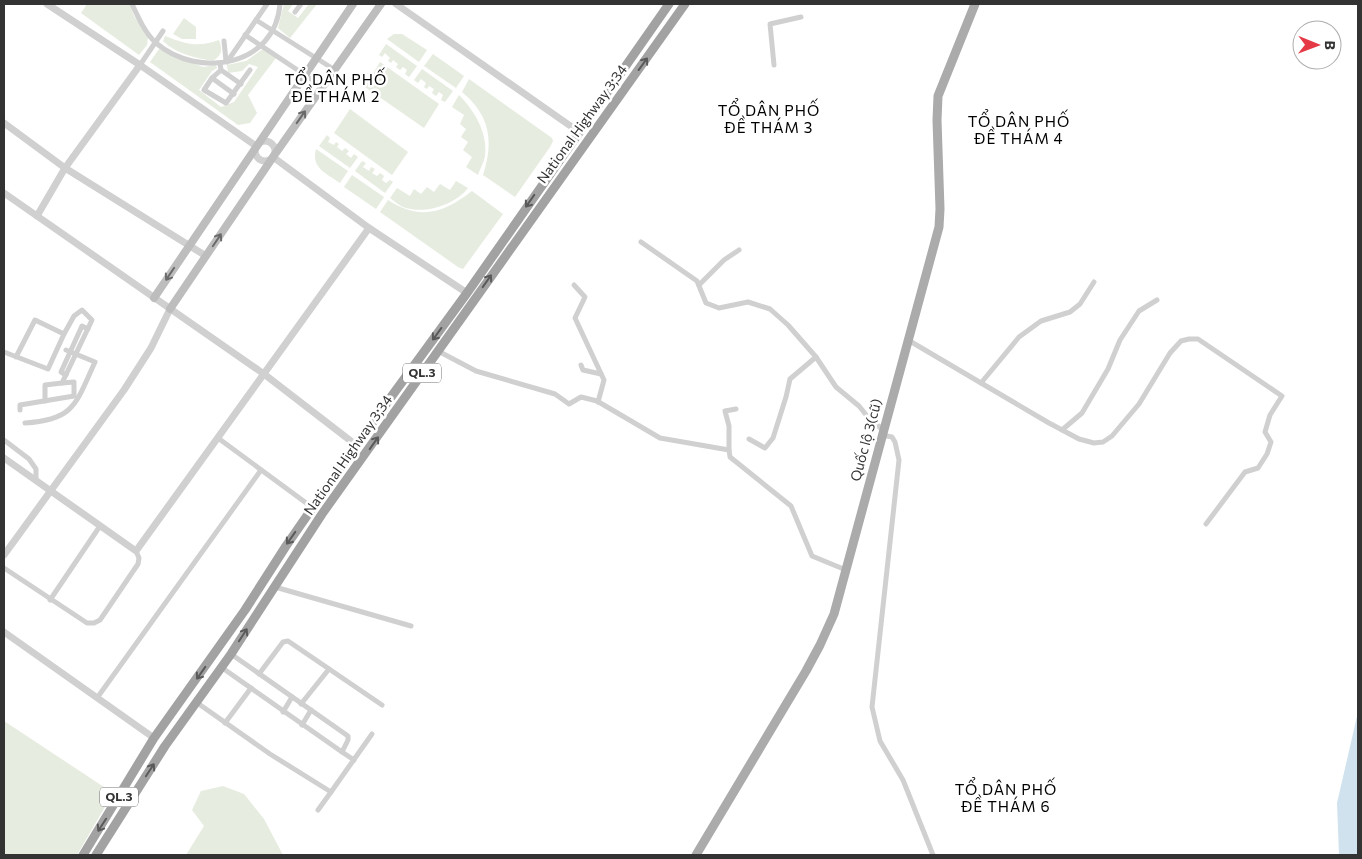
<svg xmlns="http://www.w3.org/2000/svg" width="1362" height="859" viewBox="0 0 1362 859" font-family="Commissioner,sans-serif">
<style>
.green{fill:#e6ecdf}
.water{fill:#cfe2ee}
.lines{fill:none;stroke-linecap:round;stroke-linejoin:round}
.minor{stroke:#d0d0d0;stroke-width:5}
.tertiary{stroke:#d0d0d0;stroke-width:7}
.secondary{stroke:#bdbdbd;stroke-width:8}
.primary{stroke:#ababab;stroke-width:9}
.trunk{stroke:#a2a2a2;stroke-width:9}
.oneway{stroke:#5a5a5a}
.oneway2{stroke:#6a6a6a}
.labels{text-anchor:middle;stroke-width:5;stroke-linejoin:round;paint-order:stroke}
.shield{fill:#fff;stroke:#707070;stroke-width:1}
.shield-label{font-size:12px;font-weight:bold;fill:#333}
.street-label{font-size:14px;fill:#333;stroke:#fff}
.neighbourhood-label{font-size:15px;letter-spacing:1px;fill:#000;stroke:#fff}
</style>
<rect width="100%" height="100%" fill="#fff"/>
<g class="green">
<polygon points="87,4 130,4 134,16 148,37 147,45 139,55 81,13"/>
<polygon points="284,4 293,4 288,11 298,18 309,4 317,4 290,38 278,28"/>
<polygon points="184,18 196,27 196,39 182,39 173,34"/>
<polygon points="394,34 402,34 427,50 419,62 387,39"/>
<path d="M165 36C186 44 197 48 219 40 223 50 222 55 213 61 196 58 176 54 163 41Z"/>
<polygon points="386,44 417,66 409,77 405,74 407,70 403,67 400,70 396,67 398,64 393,60 391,63 388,61 390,58 385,53 382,57 379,55"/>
<polygon points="159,49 203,67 216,65 217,68 212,71 199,90 221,107 234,102 258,67 249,64 242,71 228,73 227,65 246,61 263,49 276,58 248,95 257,113 250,123 238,125 150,62"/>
<polygon points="433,54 464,76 456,88 424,66"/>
<polygon points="380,62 439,104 424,128 365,87"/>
<polygon points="422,69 453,91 445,102 441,100 443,95 439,92 436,96 432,93 434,89 429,86 427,89 424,87 426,83 421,79 418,83 414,80"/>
<path d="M469 79 552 138 553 141 550 147 515 197 483 175C494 141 490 115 462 92Z"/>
<path d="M459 95C474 110 488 133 485 156 484 162 480 169 478 175L466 167 472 157 463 150 468 142 461 137 466 129 460 124 464 115 452 107Z"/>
<polygon points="350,109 408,152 392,175 334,133"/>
<polygon points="327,135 330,138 328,142 334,145 336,142 339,144 337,147 342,151 345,148 349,151 346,154 351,158 354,154 358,157 350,168 319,146"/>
<path d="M316 149 348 171 340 183C326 173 311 168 316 149Z"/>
<polygon points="362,161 366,163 363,167 369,171 371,167 375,169 372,173 377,176 380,173 384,176 382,180 386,183 390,180 393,182 385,193 355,171"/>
<polygon points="352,175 384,197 376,209 344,187"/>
<path d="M456 181 468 188C455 205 424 215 403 207 399 205 394 201 390 198L397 188 410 196 414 189 421 194 427 187 434 192 440 184 450 190Z"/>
<path d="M472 191 503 214 463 269 458 267 380 212 388 200C420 221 444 213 472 191Z"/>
<polygon points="4,721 113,793 77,855 4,855"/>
<polygon points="223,786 244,794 264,819 283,855 186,855 204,826 192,810 201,791"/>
</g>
<polygon class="water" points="1358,712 1358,855 1339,855 1337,803"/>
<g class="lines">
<g class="minor">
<path d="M132 4C138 17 145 33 156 43 198 79 275 67 280 4"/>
<polyline points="267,4 256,20 335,70"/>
<polyline points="295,12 301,4"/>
<polyline points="245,35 323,87"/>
<polyline points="224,41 226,61"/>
<polyline points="227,62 256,20"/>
<polyline points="220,63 221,70 212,78 204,90 226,103 250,70"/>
<polyline points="140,65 163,31"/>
<polyline points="774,65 770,24 801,17"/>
<polyline points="221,70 241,84"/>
<polyline points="212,78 234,94"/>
<polyline points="641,242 697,281 706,303 719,308 748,302 770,309 788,325 816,357"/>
<polyline points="574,285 585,297 575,318 604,380 598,402"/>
<polyline points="699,285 724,260 739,250"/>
<polyline points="908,340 1049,423 1079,439 1094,443 1103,442 1112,436 1139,404 1170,353 1181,341 1189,339 1198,339 1282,396 1270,415 1265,432 1271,442 1267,454 1258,468 1245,472 1206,524"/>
<polyline points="438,351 476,371 555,394 569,404 581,397 597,401 660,438 729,450 730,457 791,506 812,556 846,570"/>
<polyline points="4,352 48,369 64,334 35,320 16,357"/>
<polyline points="581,365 583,370 601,374"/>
<polyline points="66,375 61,372 82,326 88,329"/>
<polyline points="981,383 1019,337 1041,321 1070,312 1080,304 1094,282"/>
<polyline points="45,401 45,385 62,383"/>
<polyline points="20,410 20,405 74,396 74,382 62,383 92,320 82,310 74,316 64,334"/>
<path d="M25 423C75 420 76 403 95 362L66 350"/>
<polyline points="1062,430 1082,413 1108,369 1120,340 1139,311 1157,300"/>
<polyline points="882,435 892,437 895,442 899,460 872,707 880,741 903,780 933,855"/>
<polyline points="218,438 313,508"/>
<polyline points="749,439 765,448 773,438 786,397 790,379 816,357 836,387 859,406 867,416 883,430"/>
<polyline points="4,440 29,459 36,469 36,481"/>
<polyline points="729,450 729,426 725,411 736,409"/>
<polyline points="4,568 87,623 94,623 100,620 138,564 139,558 136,551"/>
<polyline points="275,587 411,626"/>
<polyline points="50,600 100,526"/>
<polyline points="231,654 348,736 348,740 342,752 354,760"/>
<polyline points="221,667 342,752"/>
<polyline points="259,674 283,642 288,641 382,705"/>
<polyline points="97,698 261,470"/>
<polyline points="196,702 270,754 331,792 372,734"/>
<polyline points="301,704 329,669"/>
<polyline points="283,712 292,697"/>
<polyline points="225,723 251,688"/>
<polyline points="302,725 311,710"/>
<polyline points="318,810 331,792"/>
</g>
<g class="tertiary">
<polyline points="47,4 140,65 256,146"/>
<polyline points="396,4 579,132"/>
<polyline points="4,123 65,168 206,256"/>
<circle cx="265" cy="151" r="10"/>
<polyline points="273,157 369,228 467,293"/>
<polyline points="4,193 264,374 356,445"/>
<polyline points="37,216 65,168 140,65"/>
<polyline points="4,458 136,551 369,228"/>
<polyline points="4,555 124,390 151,348 170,309"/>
<polyline points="4,632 154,738"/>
</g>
<g class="secondary">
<polyline points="154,298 353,4"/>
<polyline points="170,309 273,157 381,4"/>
</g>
<polyline class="primary" points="696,855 806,671 820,645 834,614 939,227 940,209 937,120 938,96 975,4"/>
<g class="trunk">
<polyline points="83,855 154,738 245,610 286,546 356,445 467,293 669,4"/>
<polyline points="96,855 165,746 231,654 322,514 685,4"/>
</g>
</g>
<defs><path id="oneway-shaft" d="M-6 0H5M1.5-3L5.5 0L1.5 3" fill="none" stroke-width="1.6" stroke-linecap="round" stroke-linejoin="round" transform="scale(1.25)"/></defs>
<g class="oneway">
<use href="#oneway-shaft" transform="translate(643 64) rotate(-54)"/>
<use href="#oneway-shaft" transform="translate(530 201) rotate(125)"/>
<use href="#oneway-shaft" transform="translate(487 281) rotate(-55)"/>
<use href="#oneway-shaft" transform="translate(437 334) rotate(126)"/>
<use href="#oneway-shaft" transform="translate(374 443) rotate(-55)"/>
<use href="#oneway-shaft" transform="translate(291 538) rotate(125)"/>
<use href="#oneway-shaft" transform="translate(243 635) rotate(-57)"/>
<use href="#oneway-shaft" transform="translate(201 673) rotate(125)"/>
<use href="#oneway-shaft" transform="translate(150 770) rotate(-57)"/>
<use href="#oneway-shaft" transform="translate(102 825) rotate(123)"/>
</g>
<g class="oneway2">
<use href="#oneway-shaft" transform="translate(301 117) rotate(-55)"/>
<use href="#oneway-shaft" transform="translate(217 240) rotate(-56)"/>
<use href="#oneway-shaft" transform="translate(170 274) rotate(124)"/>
</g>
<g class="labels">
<g class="shield">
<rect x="403" y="363.5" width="38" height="19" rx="4"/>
<rect x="100" y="787.5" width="38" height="19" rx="4"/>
</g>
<g class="shield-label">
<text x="422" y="377">QL.3</text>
<text x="119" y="801">QL.3</text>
</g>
<g class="street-label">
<text transform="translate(582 124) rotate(-54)" y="5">National Highway 3;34</text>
<text transform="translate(866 440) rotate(-75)" y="5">Quốc lộ 3(cũ)</text>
<text transform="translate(348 455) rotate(-55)" y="5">National Highway 3;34</text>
</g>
<g class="neighbourhood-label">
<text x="336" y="85">TỔ DÂN PHỐ<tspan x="336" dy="17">ĐỀ THÁM 2</tspan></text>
<text x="769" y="116">TỔ DÂN PHỐ<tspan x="769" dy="17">ĐỀ THÁM 3</tspan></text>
<text x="1019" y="127">TỔ DÂN PHỐ<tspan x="1019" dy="17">ĐỀ THÁM 4</tspan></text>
<text x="1006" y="795">TỔ DÂN PHỐ<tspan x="1006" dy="17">ĐỀ THÁM 6</tspan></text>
</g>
</g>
<rect width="1362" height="859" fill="none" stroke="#333333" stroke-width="10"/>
<g transform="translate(1317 45) rotate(91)"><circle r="24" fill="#ffffff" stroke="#adadad"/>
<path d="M0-4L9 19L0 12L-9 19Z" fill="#e63946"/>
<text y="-8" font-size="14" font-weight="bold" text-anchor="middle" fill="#333333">B</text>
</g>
</svg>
